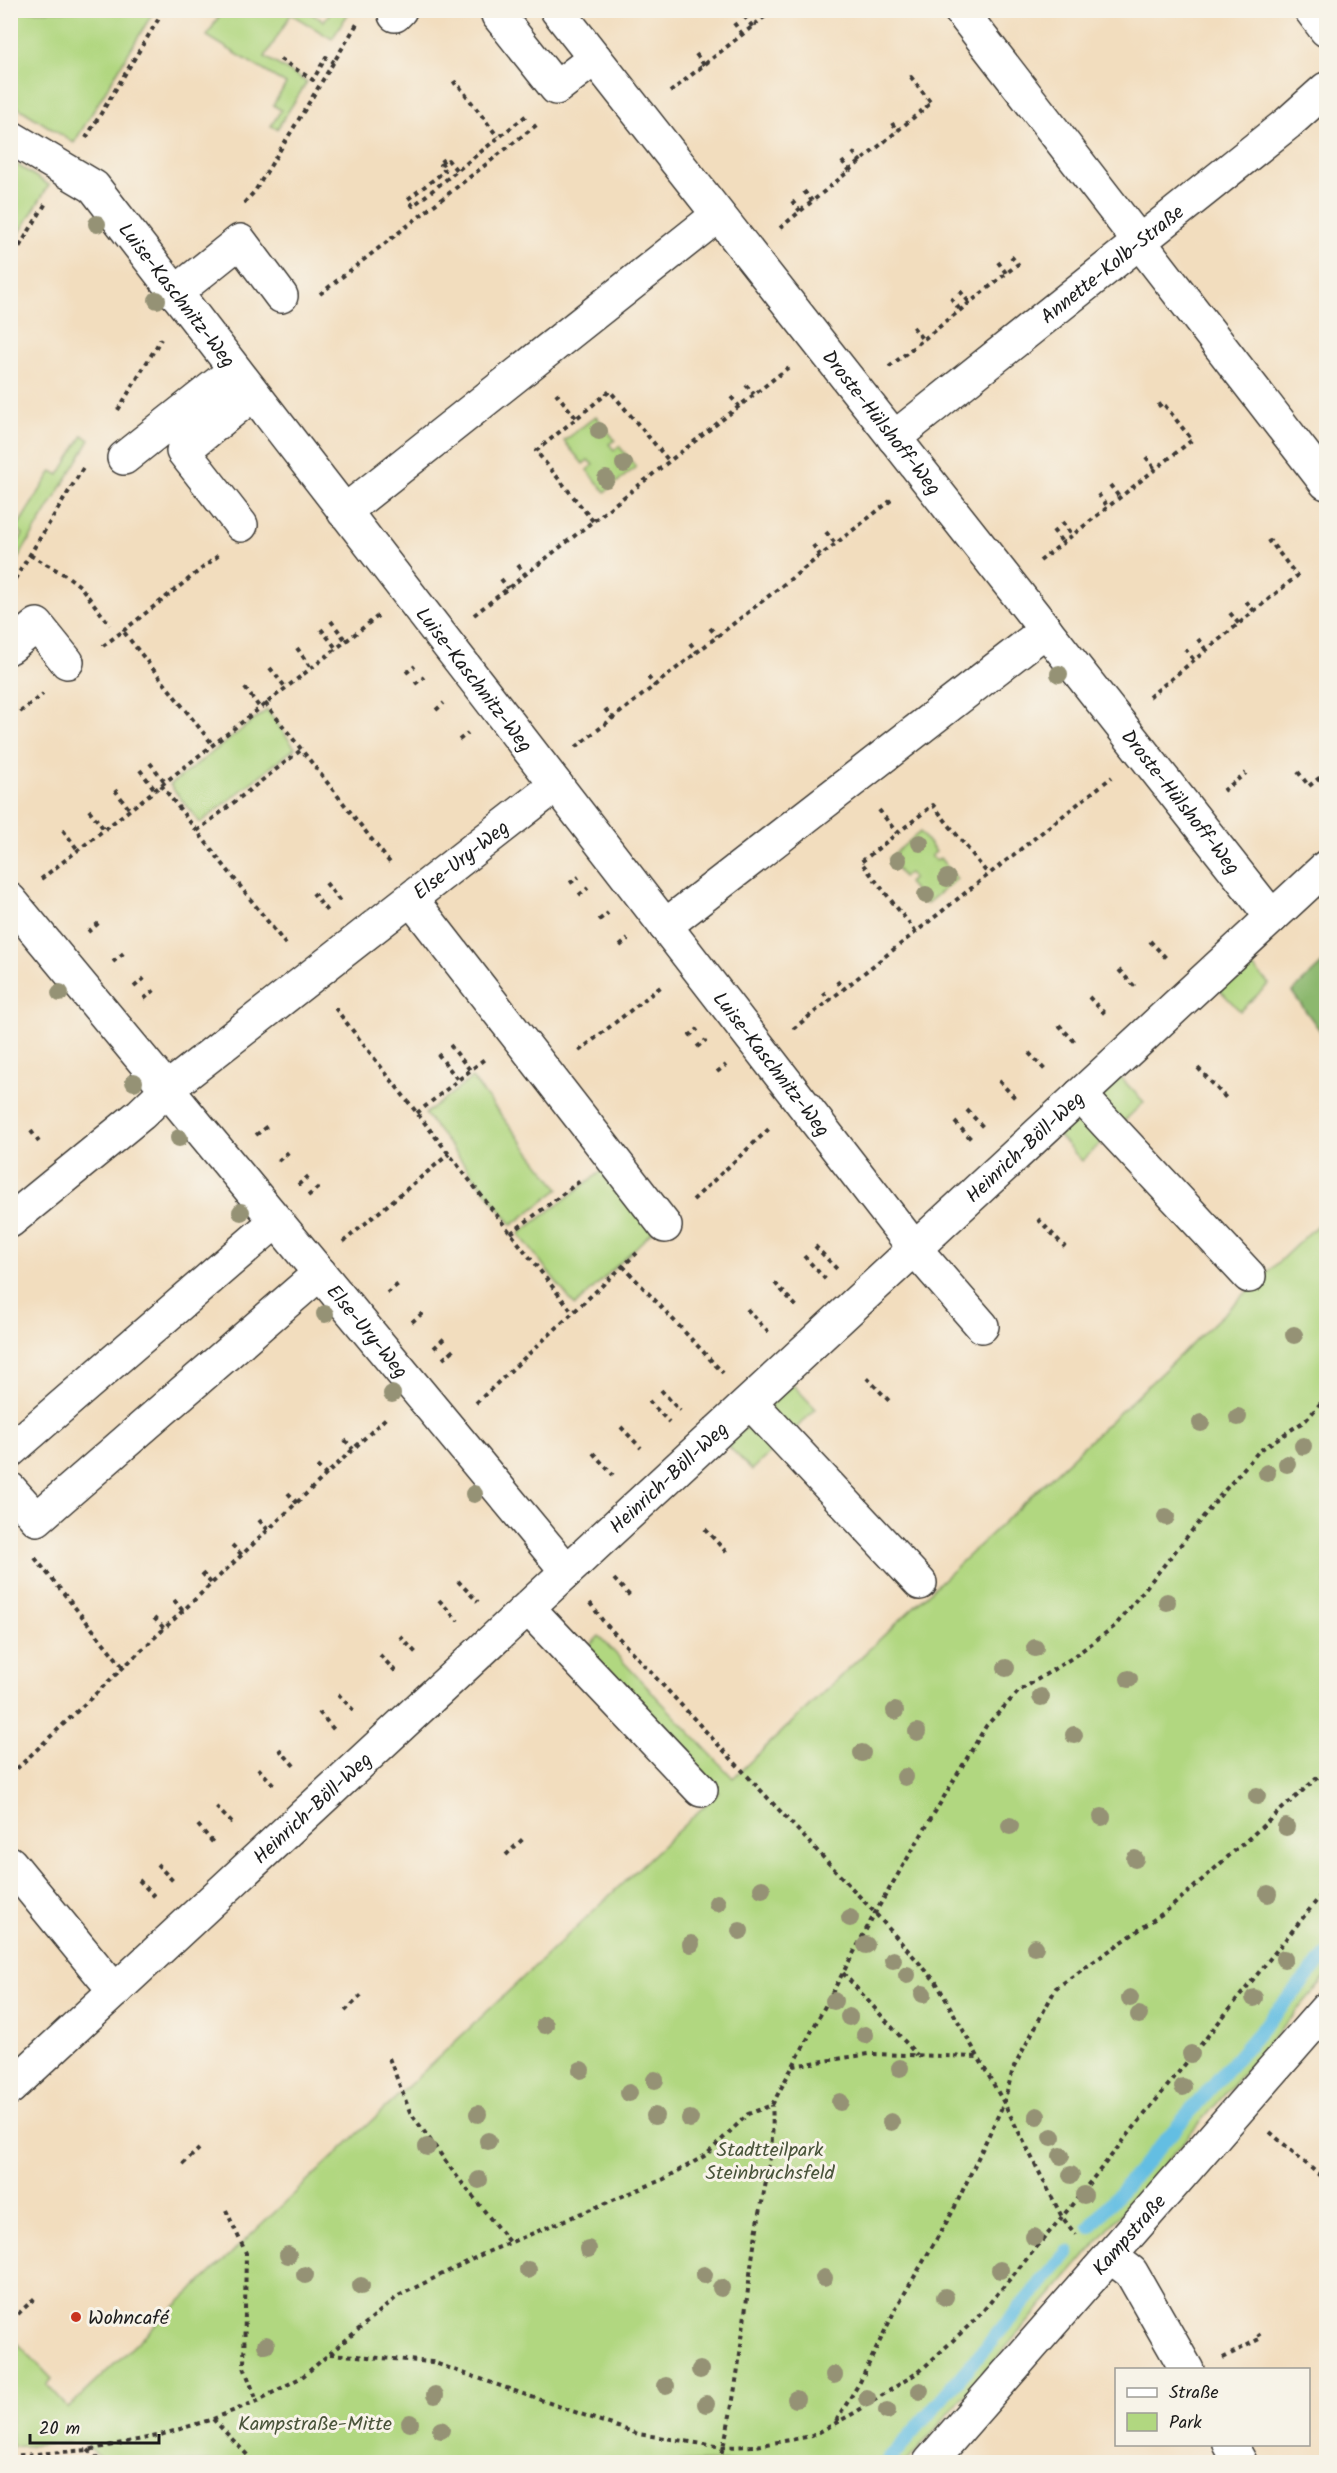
<svg xmlns="http://www.w3.org/2000/svg" width="1337" height="2473" viewBox="0 0 1337 2473" font-family="Kalam,sans-serif">
<style>
.green{fill:#b1d780;stroke:#667a4e;stroke-width:1.5}
.forest{fill:#8cb86e;stroke:#546a45;stroke-width:1.5}
.lines{fill:none;stroke-linecap:round;stroke-linejoin:round}
.stream{stroke:#64bee2;stroke-width:14}
.minor-casing{stroke:#3c3934;stroke-width:36}
.path{stroke:#3c3934;stroke-width:4;stroke-dasharray:4.5 4.5;stroke-linecap:butt}
.minor{stroke:#fff;stroke-width:33}
.tree{fill:#959275}
.poi-dot{fill:#c8321e;stroke:#f7f3e8;stroke-width:2}
.labels{text-anchor:middle;stroke-width:6;stroke-linejoin:round;paint-order:stroke}
.street-label{font-size:20px;fill:#1c1c1c;stroke:#f7f3e8}
.park-label{font-size:20px;fill:#49543a;stroke:#f7f3e8}
.poi-label{font-size:20px;fill:#1c1c1c;stroke:#f7f3e8;text-anchor:start}
</style>
<rect width="100%" height="100%" fill="#f7f3e8"/>
<filter id="ink" filterUnits="userSpaceOnUse"><feTurbulence type="fractalNoise" baseFrequency=".0167" numOctaves="2"/><feDisplacementMap in="SourceGraphic" scale="12" xChannelSelector="R" yChannelSelector="G"/><feConvolveMatrix kernelMatrix="1 2 1 2 8 2 1 2 1" color-interpolation-filters="sRGB"/></filter>
<filter id="wash" filterUnits="userSpaceOnUse"><feTurbulence type="fractalNoise" baseFrequency=".008" numOctaves="4" result="noise"/><feDisplacementMap in="SourceGraphic" scale="24" xChannelSelector="R" yChannelSelector="G"/><feGaussianBlur stdDeviation="1.35" result="paint"/><feColorMatrix in="noise" values="0 0 0 0 0 0 0 0 0 0 0 0 0 0 0 0 0 1.4 0 .05"/><feComposite in="paint" operator="in"/></filter>
<g filter="url(#wash)">
<rect width="100%" height="100%" fill="#f2ddbe"/>
<g class="green">
<polygon points="19,11 154,11 74,143 11,103 11,25"/>
<polygon points="222,11 307,11 324,21 331,11 350,11 332,39 291,14 265,57 307,82 277,129 271,126 281,110 273,105 286,84 207,36"/>
<polygon points="11,161 49,185 11,247"/>
<polygon points="596,416 615,440 609,444 614,450 619,446 636,467 605,492 587,470 593,465 588,460 583,464 564,441"/>
<polygon points="83,435 90,440 11,570 11,554 23,534 16,529 52,471 59,475"/>
<polygon points="267,710 295,748 200,823 170,785"/>
<polygon points="920,832 936,852 931,856 936,861 940,858 957,879 926,904 908,883 913,878 909,873 903,877 889,858"/>
<polygon points="1245,959 1269,984 1240,1011 1216,986"/>
<polygon points="1120,1077 1144,1102 1082,1161 1058,1135"/>
<polygon points="472,1078 559,1189 512,1225 425,1114"/>
<polygon points="606,1168 655,1229 575,1306 519,1234"/>
<polygon points="1326,1217 1326,1977 907,2462 106,2462 83,2442 11,2447 10,2335 52,2379 47,2385 68,2408 719,1792 586,1649 599,1636 733,1778"/>
<polygon points="792,1384 816,1409 752,1470 727,1445"/>
</g>
<polygon class="forest" points="1326,960 1326,1039 1292,992"/>
<g class="lines">
<g class="stream">
<polyline points="1090,2227 1326,1955"/>
<polyline points="887,2462 1068,2252"/>
</g>
</g>
</g>
<g filter="url(#ink)">
<g class="lines">
<g class="minor-casing">
<g id="minor">
<path id="s1" d="M557 10 1272 917"/>
<polyline points="960,10 1326,483"/>
<polyline points="1311,10 1326,30"/>
<polyline points="395,15 400,10"/>
<polyline points="498,15 556,88 595,58"/>
<path id="s2" d="M10 137 94 187 915 1249 982 1326"/>
<polyline points="175,293 240,241 281,296"/>
<path id="s3" d="M894 438 1288 123 1326 89"/>
<polyline points="124,458 235,370"/>
<polyline points="344,512 718,215"/>
<polyline points="241,525 183,451 253,394"/>
<polyline points="10,647 37,625 67,662"/>
<polyline points="411,899 665,1226"/>
<path id="s4" d="M10 900 567 1571"/>
<polyline points="665,926 1046,630"/>
<polyline points="1080,1095 1249,1276"/>
<path id="s5" d="M10 1221 141 1114 167 1089 556 785"/>
<polyline points="750,1402 920,1583"/>
<polyline points="10,1451 276,1221"/>
<polyline points="10,1489 37,1519 320,1273"/>
<polyline points="528,1608 701,1790"/>
<polyline points="10,1863 115,1991"/>
<path id="s6" d="M10 2088 1326 867"/>
<polyline points="1111,2257 1131,2272 1187,2370"/>
<polyline points="1230,2444 1240,2462"/>
<path id="s7" d="M930 2462 1326 2009"/>
</g>
</g>
<g class="path">
<polyline points="744,16 753,27"/>
<polyline points="734,23 742,34"/>
<polyline points="696,54 704,65"/>
<polyline points="280,59 313,80 326,57 334,62"/>
<polyline points="453,84 456,82 498,137"/>
<polyline points="670,92 773,10"/>
<polyline points="892,123 897,131"/>
<polyline points="86,138 164,10"/>
<polyline points="853,152 861,162"/>
<polyline points="441,159 444,163 448,160 458,172"/>
<polyline points="842,161 850,171"/>
<polyline points="444,163 440,165 445,171 408,199 413,206 528,114"/>
<polyline points="804,191 812,201"/>
<polyline points="792,201 800,211"/>
<polyline points="244,203 255,191 357,24"/>
<polyline points="780,228 931,103 911,77 907,80"/>
<polyline points="10,262 46,203"/>
<polyline points="998,262 1006,273"/>
<polyline points="960,291 969,302"/>
<polyline points="320,294 539,123"/>
<polyline points="951,298 960,310"/>
<polyline points="913,327 923,340"/>
<polyline points="889,367 1018,264 1008,253"/>
<polyline points="746,385 754,394"/>
<polyline points="556,393 576,418"/>
<polyline points="731,397 739,406"/>
<polyline points="118,410 161,339"/>
<polyline points="1146,457 1155,469"/>
<polyline points="1110,485 1120,498"/>
<polyline points="1098,494 1108,507"/>
<polyline points="593,521 536,451 610,391 669,461"/>
<polyline points="1062,522 1072,535"/>
<polyline points="1053,530 1063,543"/>
<polyline points="826,532 835,543"/>
<polyline points="813,545 820,555"/>
<polyline points="30,555 67,576 80,586 110,625"/>
<polyline points="1040,561 1192,440 1163,403 1157,407"/>
<polyline points="518,565 525,574"/>
<polyline points="501,579 508,588"/>
<polyline points="10,587 85,465"/>
<polyline points="1246,601 1254,611"/>
<polyline points="1230,613 1239,624"/>
<polyline points="474,615 789,367"/>
<polyline points="331,621 346,641"/>
<polyline points="710,628 717,636"/>
<polyline points="321,629 336,648"/>
<polyline points="123,631 219,555"/>
<polyline points="1198,639 1206,650"/>
<polyline points="690,643 697,652"/>
<polyline points="103,646 123,631 213,745"/>
<polyline points="297,648 311,668"/>
<polyline points="1185,649 1194,660"/>
<polyline points="270,668 286,688"/>
<polyline points="406,673 415,666"/>
<polyline points="648,677 655,686"/>
<polyline points="415,684 424,677"/>
<polyline points="245,688 260,708"/>
<polyline points="1149,697 1297,576 1270,541 1265,544"/>
<polyline points="265,703 391,864"/>
<polyline points="605,709 613,719"/>
<polyline points="436,710 444,703"/>
<polyline points="20,712 43,694"/>
<polyline points="459,740 468,733"/>
<polyline points="576,747 894,498"/>
<polyline points="150,763 165,782"/>
<polyline points="140,770 155,790"/>
<polyline points="1298,772 1309,786 1323,775 1326,778"/>
<polyline points="161,785 287,946"/>
<polyline points="115,790 130,810"/>
<polyline points="1223,791 1246,773"/>
<polyline points="89,810 104,829"/>
<polyline points="879,810 897,833"/>
<polyline points="63,830 78,850"/>
<polyline points="197,831 301,750"/>
<polyline points="41,879 378,616"/>
<polyline points="326,883 342,904"/>
<polyline points="570,883 579,877"/>
<polyline points="313,893 329,914"/>
<polyline points="579,895 588,888"/>
<polyline points="599,920 608,913"/>
<polyline points="88,932 101,921"/>
<polyline points="916,932 861,862 933,805 988,874"/>
<polyline points="1150,941 1168,960"/>
<polyline points="620,946 628,939"/>
<polyline points="113,962 126,951"/>
<polyline points="1119,970 1137,989"/>
<polyline points="837,981 843,989"/>
<polyline points="134,987 147,976"/>
<polyline points="823,992 829,1000"/>
<polyline points="1089,997 1107,1016"/>
<polyline points="144,999 157,988"/>
<polyline points="335,1008 573,1313"/>
<polyline points="1059,1025 1077,1044"/>
<polyline points="793,1029 1112,777"/>
<polyline points="689,1036 698,1029"/>
<polyline points="450,1045 470,1070"/>
<polyline points="697,1047 706,1040"/>
<polyline points="579,1051 663,985"/>
<polyline points="1029,1053 1047,1072"/>
<polyline points="438,1054 458,1080"/>
<polyline points="1198,1068 1226,1098"/>
<polyline points="717,1072 726,1065"/>
<polyline points="999,1081 1017,1100"/>
<polyline points="967,1110 985,1129"/>
<polyline points="417,1113 487,1057"/>
<polyline points="955,1122 973,1141"/>
<polyline points="31,1131 41,1145"/>
<polyline points="256,1135 270,1124"/>
<polyline points="278,1161 291,1150"/>
<polyline points="298,1185 311,1174"/>
<polyline points="308,1196 321,1185"/>
<polyline points="693,1200 771,1127"/>
<polyline points="1038,1219 1065,1247"/>
<polyline points="511,1233 580,1181"/>
<polyline points="343,1242 449,1154"/>
<polyline points="815,1246 837,1269"/>
<polyline points="804,1256 826,1280"/>
<polyline points="623,1266 723,1373"/>
<polyline points="775,1283 797,1307"/>
<polyline points="387,1293 401,1282"/>
<polyline points="747,1309 769,1333"/>
<polyline points="412,1322 425,1311"/>
<polyline points="434,1348 447,1336"/>
<polyline points="443,1359 456,1348"/>
<polyline points="867,1378 891,1403"/>
<polyline points="661,1390 680,1411"/>
<polyline points="649,1401 669,1422"/>
<polyline points="476,1403 637,1253"/>
<polyline points="621,1427 641,1448"/>
<polyline points="345,1440 353,1449"/>
<polyline points="593,1453 613,1475"/>
<polyline points="317,1466 326,1475"/>
<polyline points="288,1493 297,1503"/>
<polyline points="259,1520 268,1530"/>
<polyline points="705,1529 728,1554"/>
<polyline points="232,1545 242,1555"/>
<polyline points="35,1558 123,1667"/>
<polyline points="202,1573 211,1583"/>
<polyline points="614,1579 630,1596"/>
<polyline points="458,1581 478,1602"/>
<polyline points="174,1600 183,1611"/>
<polyline points="439,1600 458,1621"/>
<polyline points="590,1603 603,1621 875,1913 936,1982 1004,2103 1062,2217 1076,2235"/>
<polyline points="154,1618 164,1628"/>
<polyline points="400,1636 418,1655"/>
<polyline points="380,1655 398,1674"/>
<polyline points="338,1694 356,1713"/>
<polyline points="319,1712 336,1732"/>
<polyline points="279,1749 297,1769"/>
<polyline points="258,1768 276,1787"/>
<polyline points="10,1775 388,1416"/>
<polyline points="216,1807 235,1826"/>
<polyline points="198,1825 215,1845"/>
<polyline points="506,1855 525,1837"/>
<polyline points="157,1864 175,1883"/>
<polyline points="139,1880 157,1899"/>
<polyline points="843,1973 917,2055"/>
<polyline points="345,2011 362,1995"/>
<polyline points="389,2058 410,2112 455,2174 509,2242"/>
<polyline points="793,2066 869,2054 979,2057"/>
<polyline points="1270,2132 1326,2181"/>
<polyline points="183,2164 199,2149"/>
<polyline points="226,2210 246,2253 244,2367 257,2401"/>
<polyline points="18,2314 36,2297"/>
<polyline points="330,2354 432,2362 638,2434 723,2447 756,2446 812,2436 856,2412 920,2371 977,2318 1062,2217 1326,1889"/>
<polyline points="1223,2358 1261,2338 1258,2334"/>
<polyline points="213,2419 254,2462"/>
<polyline points="836,2421 860,2382 896,2308 953,2211 1004,2103 1013,2069 1056,1988 1169,1909 1326,1770"/>
<polyline points="88,2450 101,2462"/>
<polyline points="10,2456 88,2450 157,2436 213,2419 257,2401 302,2377 398,2296 485,2253 664,2179 706,2155 748,2114 772,2105 875,1913 986,1726 1019,1691 1072,1658 1115,1626 1219,1497 1259,1451 1306,1420 1326,1397"/>
<path d="M719 2462C739 2391 743 2318 754 2246 761 2200 776 2151 772 2105"/>
</g>
<use href="#minor" class="minor"/>
</g>
<g class="tree">
<circle cx="97" cy="224" r="9"/>
<circle cx="157" cy="300" r="9"/>
<circle cx="599" cy="431" r="9"/>
<circle cx="624" cy="464" r="9"/>
<circle cx="606" cy="479" r="9"/>
<circle cx="1059" cy="674" r="9"/>
<circle cx="920" cy="843" r="9"/>
<circle cx="898" cy="860" r="9"/>
<circle cx="947" cy="878" r="9"/>
<circle cx="926" cy="895" r="9"/>
<circle cx="60" cy="993" r="9"/>
<circle cx="134" cy="1082" r="9"/>
<circle cx="179" cy="1138" r="9"/>
<circle cx="241" cy="1212" r="9"/>
<circle cx="325" cy="1314" r="9"/>
<circle cx="1294" cy="1335" r="9"/>
<circle cx="392" cy="1394" r="9"/>
<circle cx="1238" cy="1417" r="9"/>
<circle cx="1201" cy="1423" r="9"/>
<circle cx="1303" cy="1446" r="9"/>
<circle cx="1287" cy="1464" r="9"/>
<circle cx="1267" cy="1473" r="9"/>
<circle cx="474" cy="1494" r="9"/>
<circle cx="1166" cy="1517" r="9"/>
<circle cx="1167" cy="1602" r="9"/>
<circle cx="1035" cy="1648" r="9"/>
<circle cx="1006" cy="1668" r="9"/>
<circle cx="1129" cy="1679" r="9"/>
<circle cx="1041" cy="1697" r="9"/>
<circle cx="895" cy="1711" r="9"/>
<circle cx="917" cy="1732" r="9"/>
<circle cx="1074" cy="1735" r="9"/>
<circle cx="862" cy="1753" r="9"/>
<circle cx="905" cy="1777" r="9"/>
<circle cx="1257" cy="1796" r="9"/>
<circle cx="1102" cy="1817" r="9"/>
<circle cx="1010" cy="1826" r="9"/>
<circle cx="1286" cy="1827" r="9"/>
<circle cx="1135" cy="1859" r="9"/>
<circle cx="762" cy="1889" r="9"/>
<circle cx="1268" cy="1894" r="9"/>
<circle cx="717" cy="1903" r="9"/>
<circle cx="850" cy="1918" r="9"/>
<circle cx="740" cy="1931" r="9"/>
<circle cx="691" cy="1944" r="9"/>
<circle cx="866" cy="1945" r="9"/>
<circle cx="1035" cy="1947" r="9"/>
<circle cx="1284" cy="1959" r="9"/>
<circle cx="893" cy="1960" r="9"/>
<circle cx="907" cy="1975" r="9"/>
<circle cx="923" cy="1994" r="9"/>
<circle cx="1130" cy="1998" r="9"/>
<circle cx="1254" cy="1998" r="9"/>
<circle cx="834" cy="2001" r="9"/>
<circle cx="1139" cy="2015" r="9"/>
<circle cx="849" cy="2017" r="9"/>
<circle cx="545" cy="2025" r="9"/>
<circle cx="865" cy="2035" r="9"/>
<circle cx="1191" cy="2054" r="9"/>
<circle cx="900" cy="2068" r="9"/>
<circle cx="581" cy="2070" r="9"/>
<circle cx="655" cy="2080" r="9"/>
<circle cx="1183" cy="2087" r="9"/>
<circle cx="629" cy="2093" r="9"/>
<circle cx="840" cy="2102" r="9"/>
<circle cx="478" cy="2114" r="9"/>
<circle cx="655" cy="2116" r="9"/>
<circle cx="1037" cy="2116" r="9"/>
<circle cx="690" cy="2119" r="9"/>
<circle cx="891" cy="2122" r="9"/>
<circle cx="1052" cy="2137" r="9"/>
<circle cx="488" cy="2141" r="9"/>
<circle cx="427" cy="2147" r="9"/>
<circle cx="1061" cy="2156" r="9"/>
<circle cx="1071" cy="2175" r="9"/>
<circle cx="479" cy="2180" r="9"/>
<circle cx="1084" cy="2195" r="9"/>
<circle cx="1034" cy="2237" r="9"/>
<circle cx="588" cy="2249" r="9"/>
<circle cx="288" cy="2255" r="9"/>
<circle cx="528" cy="2270" r="9"/>
<circle cx="1000" cy="2270" r="9"/>
<circle cx="305" cy="2275" r="9"/>
<circle cx="704" cy="2275" r="9"/>
<circle cx="824" cy="2278" r="9"/>
<circle cx="361" cy="2286" r="9"/>
<circle cx="721" cy="2288" r="9"/>
<circle cx="945" cy="2297" r="9"/>
<circle cx="266" cy="2345" r="9"/>
<circle cx="700" cy="2370" r="9"/>
<circle cx="834" cy="2375" r="9"/>
<circle cx="666" cy="2386" r="9"/>
<circle cx="920" cy="2391" r="9"/>
<circle cx="435" cy="2395" r="9"/>
<circle cx="867" cy="2398" r="9"/>
<circle cx="796" cy="2399" r="9"/>
<circle cx="706" cy="2404" r="9"/>
<circle cx="887" cy="2411" r="9"/>
<circle cx="410" cy="2423" r="9"/>
<circle cx="441" cy="2430" r="9"/>
</g>
</g>
<circle class="poi-dot" cx="76" cy="2317" r="6"/>
<g class="labels">
<g class="street-label">
<text dy="7" stroke="none"><textPath href="#s3" startOffset="279">Annette-Kolb-Straße</textPath></text>
<text dy="7" stroke="none"><textPath href="#s2" startOffset="234">Luise-Kaschnitz-Weg</textPath></text>
<text dy="7" stroke="none"><textPath href="#s1" startOffset="525">Droste-Hülshoff-Weg</textPath></text>
<text dy="7" stroke="none"><textPath href="#s2" startOffset="720">Luise-Kaschnitz-Weg</textPath></text>
<text dy="7" stroke="none"><textPath href="#s1" startOffset="1008">Droste-Hülshoff-Weg</textPath></text>
<text dy="7" stroke="none"><textPath href="#s5" startOffset="578">Else-Ury-Weg</textPath></text>
<text dy="7" stroke="none"><textPath href="#s2" startOffset="1206">Luise-Kaschnitz-Weg</textPath></text>
<text dy="7" stroke="none"><textPath href="#s6" startOffset="1384">Heinrich-Böll-Weg</textPath></text>
<text dy="7" stroke="none"><textPath href="#s4" startOffset="560">Else-Ury-Weg</textPath></text>
<text dy="7" stroke="none"><textPath href="#s6" startOffset="898">Heinrich-Böll-Weg</textPath></text>
<text dy="7" stroke="none"><textPath href="#s6" startOffset="412">Heinrich-Böll-Weg</textPath></text>
<text dy="7" stroke="none"><textPath href="#s7" startOffset="302">Kampstraße</textPath></text>
</g>
<g class="park-label">
<text x="770" y="2156">Stadtteilpark<tspan x="770" dy="23">Steinbruchsfeld</tspan></text>
<text x="315" y="2430">Kampstraße-Mitte</text>
</g>
<g class="poi-label">
<text x="88" y="2324">Wohncafé</text>
</g>
</g>
<rect width="1337" height="2473" fill="none" stroke="#f7f3e8" stroke-width="36"/>
<rect x="1115" y="2368" width="195" height="78" fill="#f7f3e8" stroke="#9f9d96" stroke-width="1.5"/>
<rect x="1127" y="2388" width="30" height="9" fill="#ffffff" stroke="#9f9d96" stroke-width="1.5"/>
<text x="1169" y="2398" font-size="18" fill="#1c1c1c">Straße</text>
<rect x="1127" y="2413" width="30" height="18" fill="#b1d780" stroke="#9f9d96" stroke-width="1.5"/>
<text x="1169" y="2428" font-size="18" fill="#1c1c1c">Park</text>
<path d="M30 2434v9h129v-9" fill="none" stroke="#1c1c1c" stroke-width="3"/>
<text x="39" y="2434" font-size="18" fill="#1c1c1c" stroke="#f7f3e8" stroke-width="4.5" paint-order="stroke">20 m</text>
</svg>
